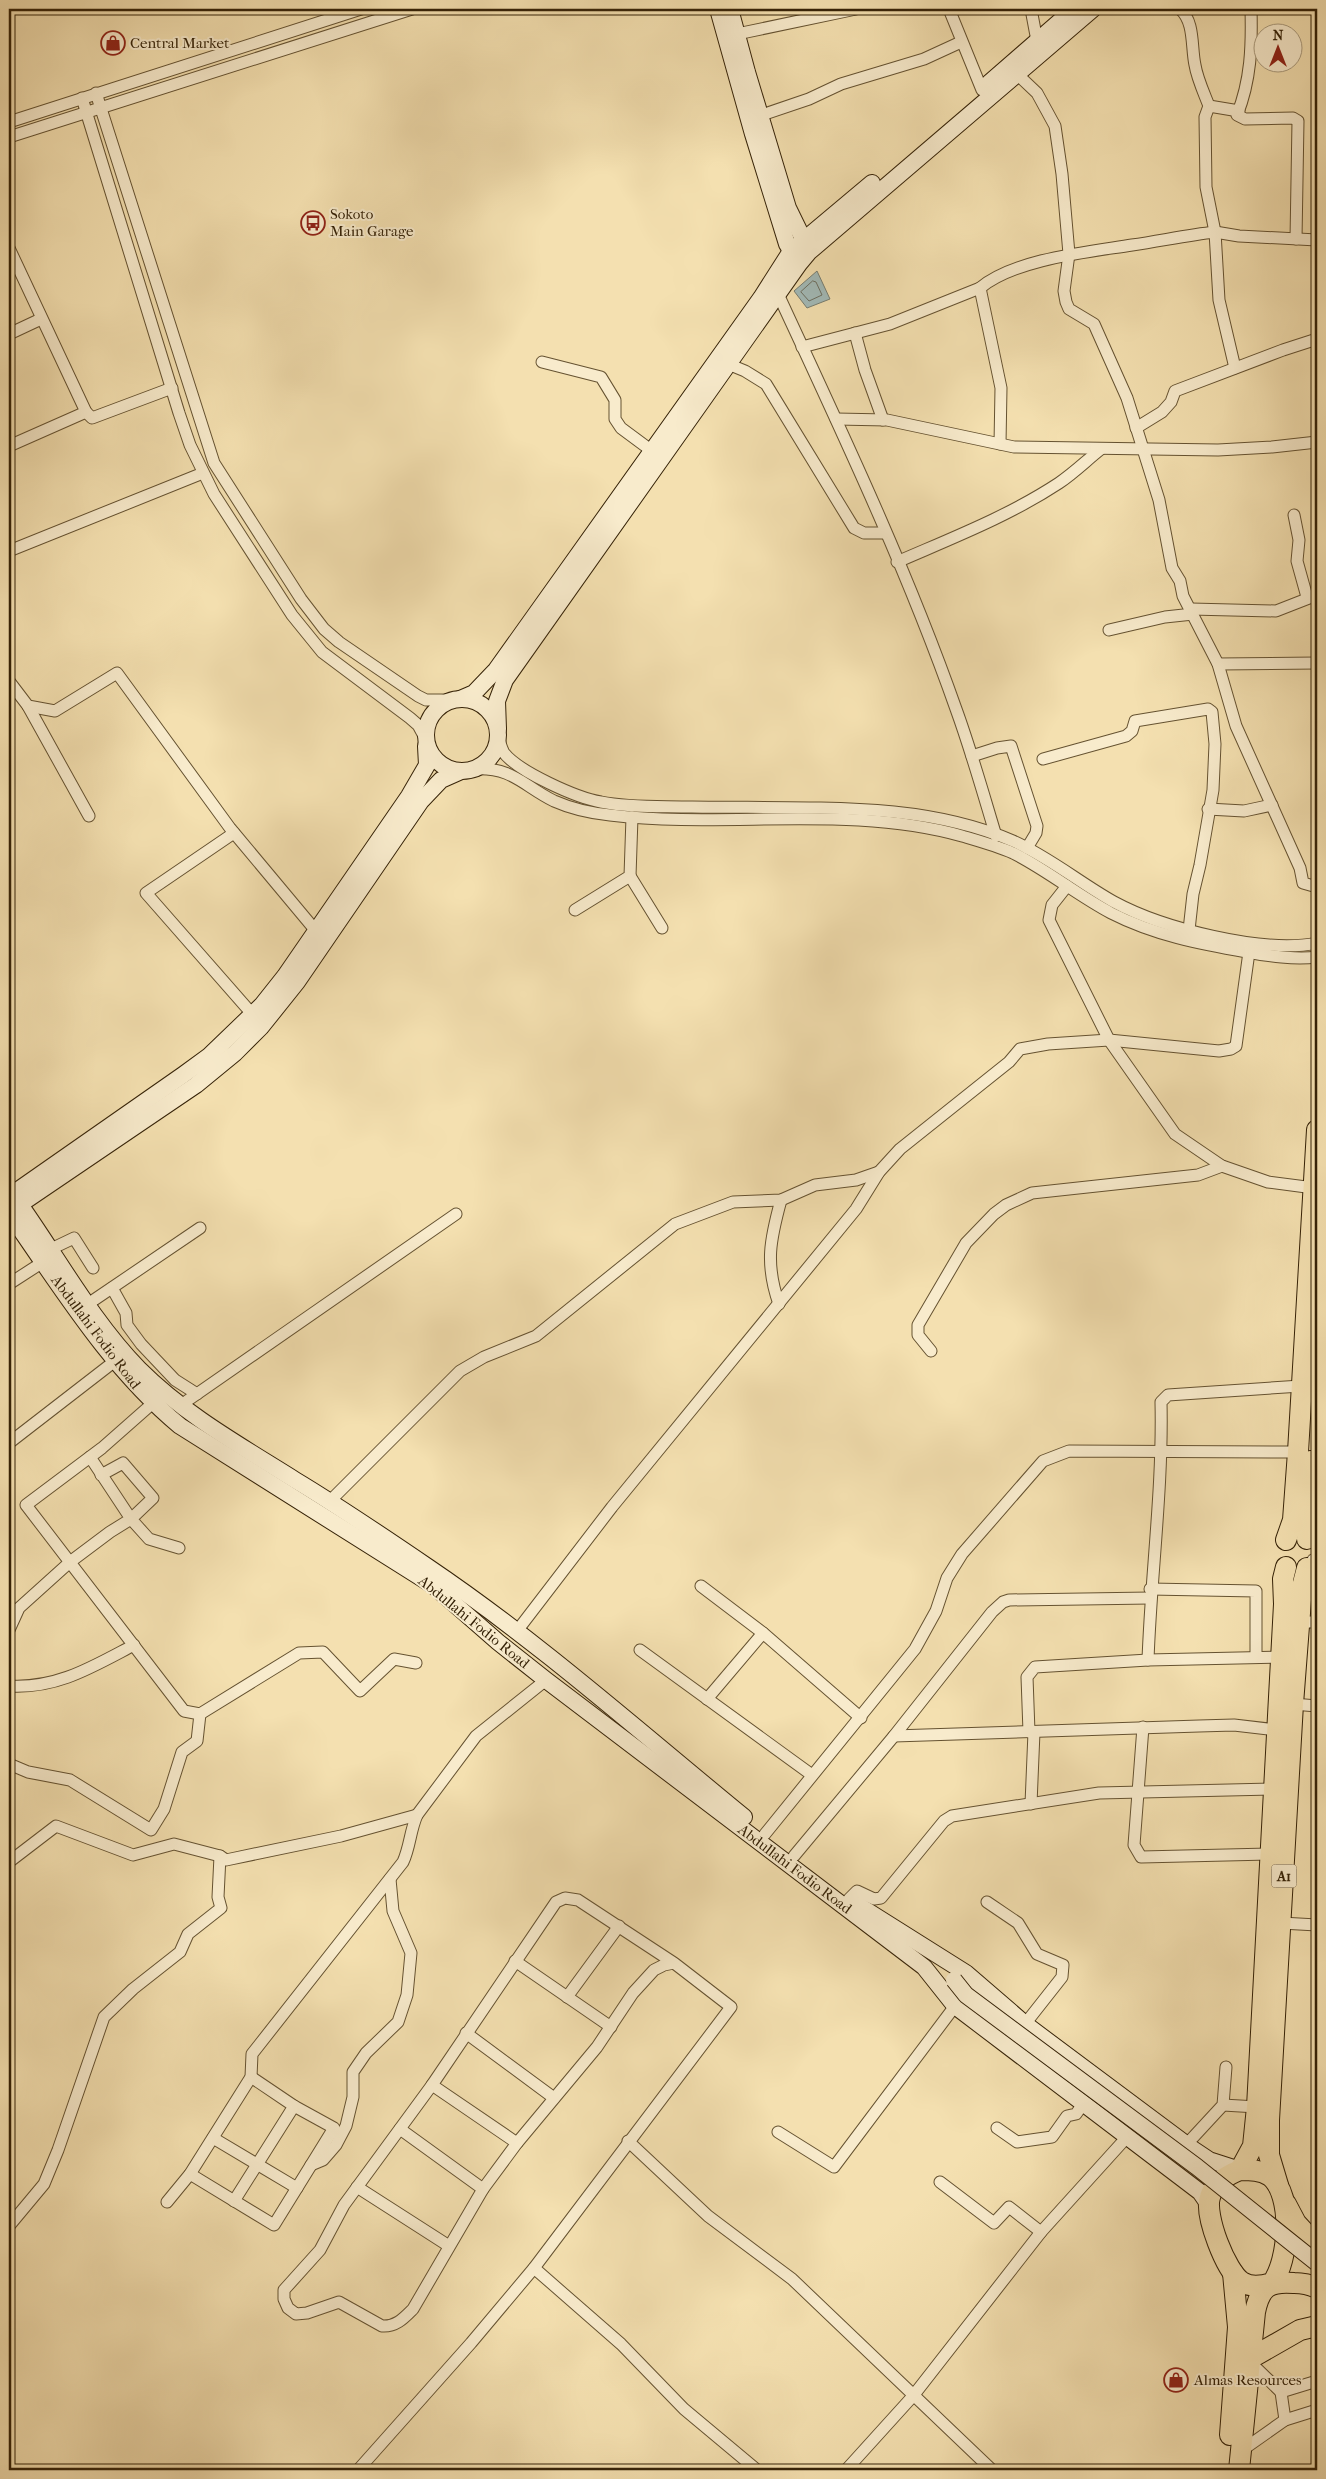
<svg xmlns="http://www.w3.org/2000/svg" width="1326" height="2479" viewBox="0 0 1326 2479" font-family="'IM FELL French Canon',serif">
<style>
.water{fill:#a2bab8;stroke:#767d71}
.lines{fill:none;stroke-linecap:round;stroke-linejoin:round}
.shore{stroke:#6c6e60;stroke-width:1}
.minor-casing{stroke:#655231;stroke-width:13}
.secondary-casing{stroke:#352207;stroke-width:18}
.trunk-casing{stroke:#352207;stroke-width:22}
.minor{stroke:#f8ebcc;stroke-width:11}
.secondary{stroke:#f8ebcc;stroke-width:16}
.trunk{stroke:#f4e0b0;stroke-width:20}
.secondary-bridge-casing{stroke:#352207;stroke-width:18;stroke-linecap:butt}
.secondary-bridge{stroke:#f8ebcc;stroke-width:16}
.labels{text-anchor:middle;stroke-width:4;stroke-linejoin:round;paint-order:stroke}
.shield{fill:#f8ebcc;stroke:#705e42;stroke-width:1}
.shield-label{font-size:14px;font-weight:bold;fill:#352207}
.poi-label{font-size:15px;fill:#352207;stroke:#f8ebcc;text-anchor:start}
.street-label{font-size:15px;fill:#352207;stroke:#f8ebcc}
</style>
<rect width="100%" height="100%" fill="#f4e0b0"/>
<filter id="stains"><feTurbulence type="fractalNoise" baseFrequency=".004" numOctaves="4"/><feColorMatrix values="0 0 0 0 .2 0 0 0 0 .09 0 0 0 0 .02 0 0 0 .5 -.17"/></filter>
<radialGradient id="worn" r=".72"><stop offset=".6" stop-color="#630" stop-opacity="0"/><stop offset="1" stop-color="#630" stop-opacity=".3"/></radialGradient>
<polygon class="water" points="817,271 830,299 807,308 794,291"/>
<g class="lines">
<polygon class="shore" points="813,281 816,282 822,295 809,301 801,292"/>
<g class="minor-casing">
<g id="minor">
<polyline points="949,9 982,90"/>
<polyline points="1031,9 1037,41"/>
<path d="M1180 9C1195 22 1191 47 1195 65 1197 78 1204 93 1209 106L1205 117 1206 187 1215 232 1219 300 1235 368"/>
<path d="M1251 9C1252 46 1251 80 1237 115L1245 119 1293 118 1298 121 1296 239"/>
<polyline points="737,34 856,9"/>
<polyline points="1017,74 1037,93 1055,126 1062,174 1069,254 1064,291 1066,302 1069,309 1094,324 1127,398 1159,500 1172,568 1180,581 1183,596 1218,664 1236,726 1300,868 1303,883 1317,887"/>
<polyline points="96,93 214,463 301,599 324,629 339,642 418,696 426,700 453,700"/>
<polyline points="82,98 179,413 190,445 214,494 292,615 322,652 410,718 418,725 425,738"/>
<polyline points="1209,106 1239,111"/>
<polyline points="759,116 809,99 841,84 924,59 961,42"/>
<polyline points="9,122 361,9"/>
<polyline points="9,137 412,9"/>
<polyline points="9,248 86,412 92,418 172,388"/>
<polyline points="980,288 1001,388 1000,444"/>
<path d="M778 294C841 430 906 567 956 709 971 750 983 793 996 836"/>
<polyline points="855,333 865,370 883,420"/>
<polyline points="9,334 41,319"/>
<path d="M802 347 890 324 980 288C1015 259 1088 252 1132 245 1160 241 1188 235 1215 232L1239 236 1317 240"/>
<polyline points="542,362 601,377 615,400 615,419 621,428 652,451"/>
<polyline points="728,364 745,371 766,384 854,528 864,533 885,533"/>
<polyline points="836,419 887,420 1014,447 1218,450 1272,447 1317,442"/>
<polyline points="1136,428 1162,412 1171,402 1175,391 1283,350 1317,339"/>
<polyline points="9,446 86,412"/>
<polyline points="1294,515 1299,540 1297,561 1307,597"/>
<polyline points="9,551 203,473"/>
<path d="M897 562C952 538 1009 516 1059 483 1074 473 1087 460 1101 449"/>
<polyline points="1191,609 1276,611 1317,595"/>
<polyline points="1109,630 1165,617 1193,614"/>
<polyline points="1218,664 1317,663"/>
<polyline points="9,681 28,706 55,711 117,673 230,828 316,931"/>
<polyline points="28,706 89,816"/>
<path d="M498 737C500 742 501 748 504 753 519 772 577 798 601 802 631 808 662 806 692 807 759 808 827 806 894 812 933 816 976 825 1013 841 1049 857 1080 883 1114 902 1162 928 1263 954 1317 943"/>
<polyline points="972,756 997,748 1011,746 1037,826 1036,833 1027,848"/>
<polyline points="1043,759 1126,736 1132,731 1135,721 1208,709 1212,712 1215,744 1213,790 1200,865 1193,894 1189,930"/>
<path d="M474 769C513 767 522 785 554 801 572 809 590 813 610 815 726 829 848 804 962 836 979 841 997 846 1013 853 1047 870 1077 895 1111 913 1154 935 1200 944 1247 952 1269 956 1294 960 1317 957"/>
<polyline points="1208,809 1244,811 1272,805"/>
<polyline points="234,833 146,893 253,1015"/>
<polyline points="630,876 662,928"/>
<polyline points="1067,886 1052,905 1049,920 1109,1040 1175,1134 1222,1166 1268,1182 1314,1188"/>
<polyline points="575,910 630,876 632,817"/>
<polyline points="51,1249 74,1238 93,1268"/>
<polyline points="9,1284 43,1262"/>
<polyline points="112,1288 126,1313 127,1325 141,1344 175,1380 197,1394"/>
<polyline points="88,1304 200,1228"/>
<path d="M779 1304C765 1264 770 1240 781 1200"/>
<polyline points="1314,1348 1317,1348"/>
<polyline points="931,1351 918,1335 918,1325 966,1243 994,1214 1006,1205 1032,1193 1198,1175 1222,1166"/>
<polyline points="153,1403 102,1448 26,1505 184,1711 200,1714 299,1653 323,1652 360,1691 394,1659 416,1663"/>
<polyline points="181,1405 456,1214"/>
<polyline points="9,1443 115,1361"/>
<polyline points="101,1475 123,1463 153,1498 131,1519 149,1539 179,1548"/>
<polyline points="330,1501 460,1371 484,1357 536,1336 675,1224 733,1202 781,1200 815,1185 856,1180 879,1172"/>
<polyline points="1313,1560 1317,1558"/>
<polyline points="701,1586 763,1633 861,1718"/>
<polyline points="1150,1589 1256,1591 1256,1657"/>
<polyline points="1299,1622 1317,1622"/>
<polyline points="9,1630 19,1608 70,1562 110,1532 131,1519 90,1457"/>
<polyline points="517,1631 612,1507 856,1209 879,1172 900,1149 1009,1062 1020,1049 1048,1044 1109,1040 1219,1051 1231,1049 1236,1046 1249,952"/>
<polyline points="640,1650 812,1775"/>
<path d="M1148 1660C1151 1574 1163 1488 1161 1402L1168 1395 1301 1386"/>
<path d="M9 1686C57 1689 92 1667 134 1645"/>
<polyline points="707,1699 763,1633"/>
<polyline points="1293,1704 1317,1706"/>
<polyline points="1143,1727 1134,1845 1141,1857 1269,1854"/>
<polyline points="1029,1732 1027,1677 1035,1667 1148,1660 1281,1657"/>
<polyline points="894,1736 1199,1726 1234,1725 1277,1730"/>
<polyline points="9,1764 28,1772 70,1780 151,1830 164,1809 182,1752 197,1741 200,1714"/>
<polyline points="1031,1804 1034,1732"/>
<polyline points="765,1834 915,1649 936,1611 947,1578 962,1554 1043,1461 1069,1451 1298,1452"/>
<polyline points="794,1856 894,1736 992,1612 1003,1602 1009,1600 1150,1598"/>
<polyline points="9,1862 56,1826 133,1855 174,1844 220,1856 226,1860 341,1836 417,1815"/>
<polyline points="849,1899 857,1891 874,1899 881,1898 944,1821 952,1816 1099,1793 1273,1789"/>
<polyline points="987,1902 1018,1923 1037,1954 1063,1965 1062,1977 1025,2024"/>
<polyline points="1281,1923 1317,1925"/>
<polyline points="515,1961 611,2027"/>
<polyline points="567,1997 619,1926"/>
<polyline points="466,2033 554,2098"/>
<polyline points="432,2085 517,2143"/>
<polyline points="1223,2105 1257,2107"/>
<polyline points="997,2128 1017,2142 1052,2137 1067,2116 1076,2114 1083,2104"/>
<polyline points="400,2129 483,2189"/>
<polyline points="778,2132 834,2167 955,2006"/>
<polyline points="213,2138 297,2188"/>
<polyline points="628,2141 708,2216 792,2279 992,2470"/>
<polyline points="1186,2145 1223,2105 1226,2067"/>
<polyline points="311,2165 323,2160 336,2145 346,2126 353,2097 353,2072 366,2053 398,2022 407,1995 411,1953 393,1911 390,1879"/>
<polyline points="190,2174 274,2225 334,2128 294,2106 251,2077"/>
<polyline points="940,2182 994,2223 1009,2207 1041,2232"/>
<polyline points="357,2187 449,2246"/>
<polyline points="234,2201 294,2106"/>
<path d="M167 2202 190 2174 251 2077 252 2054 403 1862C410 1847 410 1831 417 1815L476 1736 546 1680"/>
<polyline points="9,2226 44,2184 58,2150 104,2017 133,1989 180,1952 188,1934 221,1908 218,1897 220,1856"/>
<polyline points="534,2268 621,2344 684,2409 757,2470"/>
<polyline points="1251,2363 1281,2392"/>
<polyline points="1317,2381 1281,2392 1285,2420 1317,2410"/>
<polyline points="1241,2451 1285,2420"/>
<path d="M358 2470 471 2343 534 2268 731 2007 674 1963 578 1900 565 1898 556 1902 432 2085 344 2205 320 2250 284 2290V2299L288 2308 296 2314 307 2313 339 2302 382 2326C396 2327 404 2318 413 2309L483 2189 517 2143 597 2047 633 1993 654 1970 664 1965 674 1963"/>
<polyline points="846,2470 913,2396 1041,2232 1127,2137"/>
</g>
</g>
<g class="secondary-casing">
<g id="secondary">
<polyline points="718,9 753,134 787,244 796,259"/>
<polyline points="730,9 747,72 788,208 808,249"/>
<polyline points="989,83 1074,9"/>
<circle cx="462" cy="735" r="36"/>
<polyline points="460,699 474,693 496,670 761,298 791,251 872,183"/>
<polyline points="498,729 497,701 505,680 799,264 809,252 1093,9"/>
<polyline points="14,1193 183,1075 209,1056 262,1005 285,976 409,796 427,765 426,746"/>
<polyline points="22,1203 196,1085 235,1053 261,1027 297,982 421,801 441,780 459,772"/>
<path d="M21 1206C59 1260 93 1322 139 1369 185 1415 241 1446 295 1480 340 1507 384 1537 428 1567 539 1642 640 1732 744 1817"/>
<path d="M9 1213C61 1287 110 1368 180 1426L434 1586 498 1642 546 1680 924 1967 955 2006 1200 2192 1209 2205"/>
<polyline points="858,1905 966,1973 1025,2024 1191,2148 1209,2160 1240,2170"/>
</g>
</g>
<g class="trunk-casing">
<g id="trunk">
<polyline points="1307,1539 1310,1461"/>
<polyline points="1286,1540 1293,1520 1298,1452 1317,1130"/>
<polyline points="1240,2170 1253,2146 1257,2107 1284,1604 1283,1579 1286,1567"/>
<path d="M1240 2170C1251 2170 1261 2170 1270 2176 1294 2195 1289 2261 1272 2283 1262 2286 1251 2288 1242 2282 1226 2272 1204 2215 1210 2197 1214 2183 1227 2175 1240 2170Z"/>
<polyline points="1278,2185 1269,2155 1269,2120 1293,1704 1302,1587 1307,1568"/>
<polyline points="1286,2204 1296,2223 1317,2246"/>
<polyline points="1251,2358 1300,2330 1317,2326"/>
<polyline points="1230,2435 1238,2327 1233,2273"/>
<path d="M1239 2470 1255 2312C1260 2287 1269 2281 1294 2283 1302 2283 1309 2284 1317 2288"/>
</g>
</g>
<use href="#minor" class="minor"/>
<use href="#secondary" class="secondary"/>
<use href="#trunk" class="trunk"/>
<g class="secondary-bridge-casing">
<polyline id="secondary-bridge" points="954,1980 966,1995 1197,2167 1317,2263"/>
</g>
<use href="#secondary-bridge" class="secondary-bridge"/>
</g>
<defs>
<g id="shop-ring" transform="scale(1.25)"><circle r="9.5" fill="#f8ebcc" stroke="#8f2418" stroke-width="1.5"/><path d="M-5-2.5h2.3a2.7 3.5 0 0 1 5.4 0H5L5.5 6h-11ZM-1.5-2.5h3a1.5 2.3 0 0 0-3 0Z" fill="#8f2418"/></g>
<g id="bus-ring" transform="scale(1.25)"><circle r="9.5" fill="#f8ebcc" stroke="#8f2418" stroke-width="1.5"/><path d="M-5-6H5V4H4V6H2V4H-2V6H-4V4H-5ZM-3.5-4V0h7V-4ZM-3.5 1.2v1.5H-2V1.2ZM2 1.2v1.5H3.5V1.2Z" fill="#8f2418"/></g>
</defs>
<g fill-rule="evenodd">
<use href="#shop-ring" x="113" y="43"/>
<use href="#bus-ring" x="313" y="223"/>
<use href="#shop-ring" x="1176" y="2380"/>
</g>
<g class="labels">
<rect class="shield" x="1271.5" y="1864.5" width="25" height="23" rx="4"/>
<g class="shield-label">
<text x="1284" y="1881">A1</text>
</g>
<g class="poi-label">
<text x="130" y="48">Central Market</text>
<text x="330" y="219">Sokoto<tspan x="330" dy="17">Main Garage</tspan></text>
<text x="1194" y="2385">Almas Resources</text>
</g>
<g class="street-label">
<text transform="translate(96 1332) rotate(53)" y="5">Abdullahi Fodio Road</text>
<text transform="translate(474 1622) rotate(39)" y="5">Abdullahi Fodio Road</text>
<text transform="translate(795 1869) rotate(37)" y="5">Abdullahi Fodio Road</text>
</g>
</g>
<rect width="1326" height="2479" fill="none" stroke="#f4e0b0" stroke-width="30"/>
<rect x="10" y="10" width="1306" height="2459" fill="none" stroke="#352207" stroke-width="2.5"/>
<rect x="15" y="15" width="1296" height="2449" fill="none" stroke="#352207"/>
<g transform="translate(1278 48)"><circle r="24" fill="#f8ebcc" stroke="#aa9b7d"/>
<path d="M0-4L9 19L0 12L-9 19Z" fill="#8f2418"/>
<text y="-8" font-size="14" font-weight="bold" text-anchor="middle" fill="#352207">N</text>
</g>
<rect width="100%" height="100%" filter="url(#stains)"/>
<rect width="100%" height="100%" fill="url(#worn)"/>
</svg>
